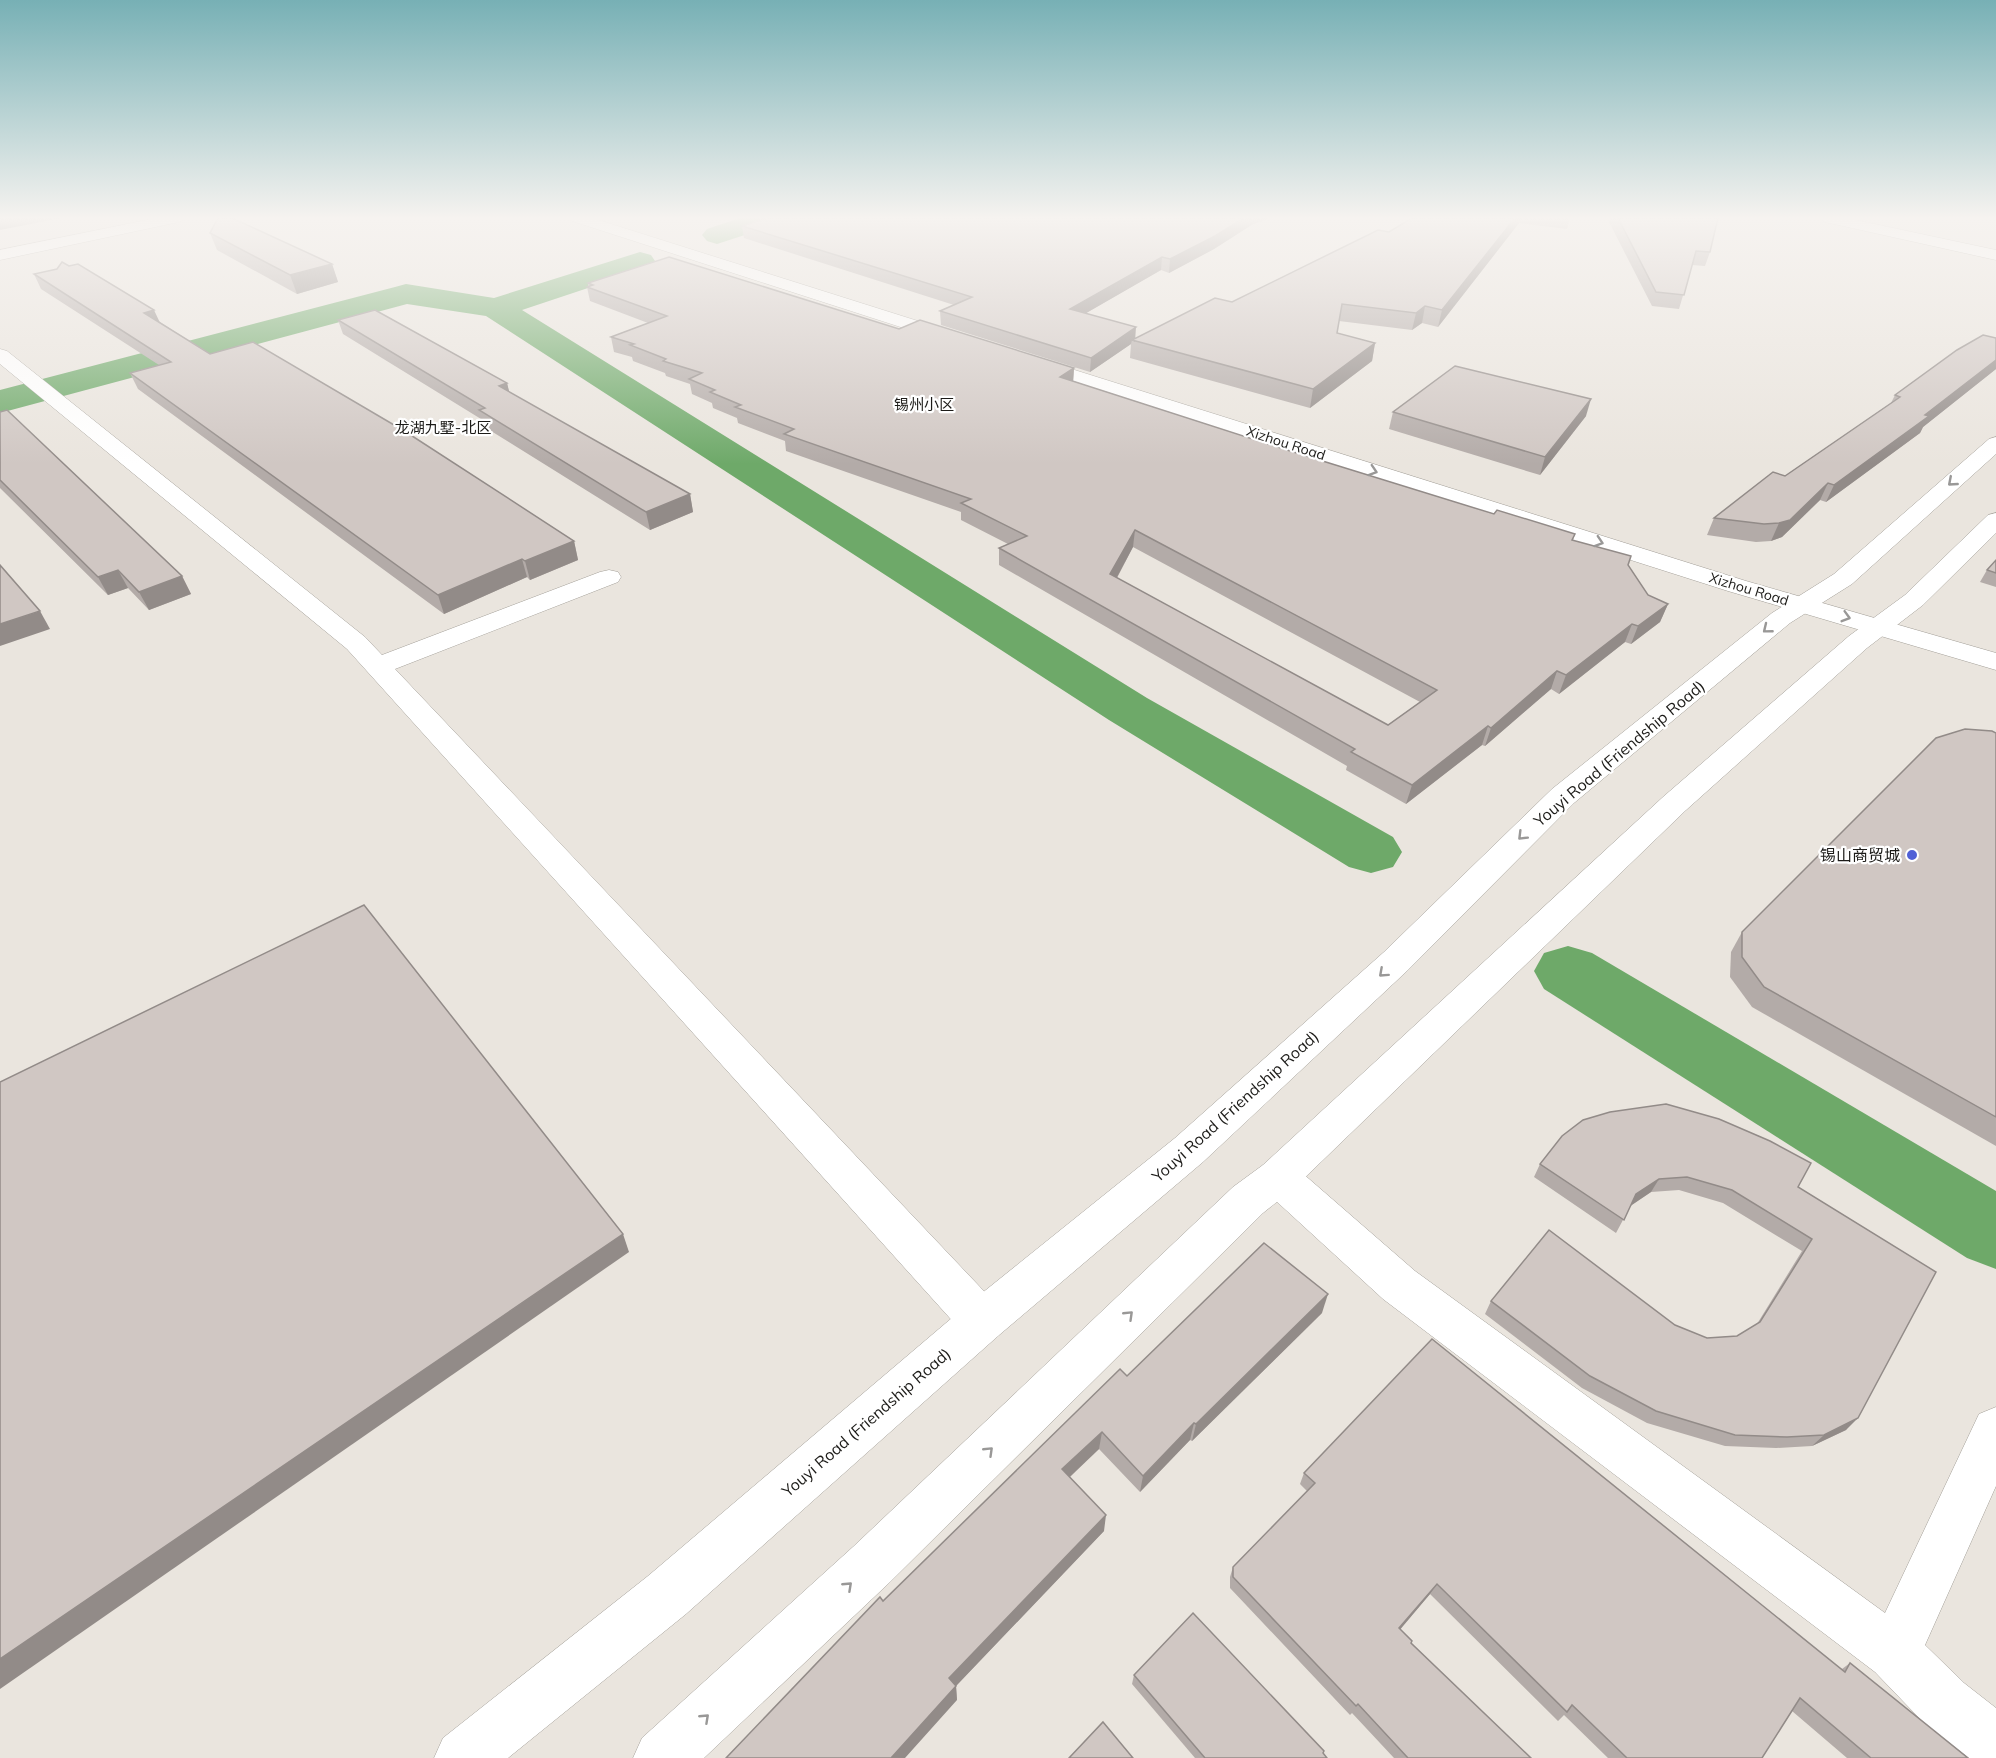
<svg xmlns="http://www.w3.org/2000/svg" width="1996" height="1758" viewBox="0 0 1996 1758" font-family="Mulish,'Noto Sans SC',sans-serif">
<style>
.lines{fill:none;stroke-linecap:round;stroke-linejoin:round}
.river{fill:#6ea969;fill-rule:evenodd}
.minor-casing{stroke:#a39f98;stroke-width:1}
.tertiary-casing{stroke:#a39f98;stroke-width:1}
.secondary-casing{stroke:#a39f98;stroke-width:1}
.primary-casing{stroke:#a39f98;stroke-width:1}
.minor{fill:#fff;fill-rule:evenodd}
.tertiary{fill:#fff;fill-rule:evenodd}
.secondary{fill:#fff;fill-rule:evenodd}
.primary{fill:#fff;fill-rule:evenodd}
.wall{fill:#b3aba8;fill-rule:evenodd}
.shaded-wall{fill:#928b88}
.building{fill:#d0c7c3;stroke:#928b88;stroke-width:1.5;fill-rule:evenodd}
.oneway{stroke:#999897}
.poi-dot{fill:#5060d6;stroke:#fff;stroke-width:2}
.labels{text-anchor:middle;stroke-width:4.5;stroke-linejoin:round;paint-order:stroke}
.far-street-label{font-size:14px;fill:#1c1b18;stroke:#fff}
.far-neighbourhood-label{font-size:15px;fill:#1c1b18;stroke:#fff}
.street-label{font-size:16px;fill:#1c1b18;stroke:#fff}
.poi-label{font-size:16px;fill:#1c1b18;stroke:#fff;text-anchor:end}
</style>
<rect width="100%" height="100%" fill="#eae5de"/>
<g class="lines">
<g class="river">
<polygon points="740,218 783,218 779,224 717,244 707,241 702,235 707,229"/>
<polygon points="640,252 651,255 655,261 651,267 522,310 1147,698 1393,837 1402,852 1393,867 1371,873 1349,867 1109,720 486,316 407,304 0,413 0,390 395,287 406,284 494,298"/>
<polygon points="1568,946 1592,953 1996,1191 1996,1269 1967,1258 1544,989 1534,971 1544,953"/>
</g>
<g class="minor-casing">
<g id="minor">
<polygon points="0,349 7,351 365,637 382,655 600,572 609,570 618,572 621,577 618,582 395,669 998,1306 1005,1321 998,1336 982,1342 966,1336 347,649 0,364"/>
<polygon points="1278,1159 1293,1165 1415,1271 1885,1613 1979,1414 1996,1407 1996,1486 1925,1645 1964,1683 1996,1708 1996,1758 1969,1758 1924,1723 1875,1672 1383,1299 1263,1189 1257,1177 1263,1165"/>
</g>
</g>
<g class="tertiary-casing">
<g id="tertiary">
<polygon points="570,218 592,218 959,334 962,338 959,342 947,342 572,221"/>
<polygon points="1030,356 1746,581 1996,653 1996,670 1728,591 1023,366 1021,362 1023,358"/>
</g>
</g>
<g class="secondary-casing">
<g id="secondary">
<polygon points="157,218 186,218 179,222 0,260 0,250"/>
<polygon points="1818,218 1846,218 1996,250 1996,260 1825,222"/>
</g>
</g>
<g class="primary-casing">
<g id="primary">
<polygon points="1996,437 1996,454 1852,584 1790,623 1574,803 1408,970 1203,1162 998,1336 686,1614 508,1758 434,1758 443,1738 648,1576 966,1306 1175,1138 1384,952 1552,789 1772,613 1834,574 1989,439"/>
<polygon points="1996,513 1996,533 1923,605 1867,648 1685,811 1293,1189 1263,1213 890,1582 704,1758 633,1758 642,1738 854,1546 1233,1187 1263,1165 1663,797 1849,636 1905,595 1988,515"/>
</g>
</g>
<use href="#minor" class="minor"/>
<use href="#tertiary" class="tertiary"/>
<use href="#secondary" class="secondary"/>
<use href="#primary" class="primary"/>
</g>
<g class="wall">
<polygon points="755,218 1271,218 1253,224 1214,249 1169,273 1161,270 1086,313 1136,338 1232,302 1389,232 1412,218 1570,218 1567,229 1519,223 1438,327 1422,323 1412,330 1339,321 1337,333 1375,343 1372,361 1310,408 1130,358 1131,344 1090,372 941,325 940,311 954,305 744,238 742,226 760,220"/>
<polygon points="1607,218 1718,218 1710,252 1705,266 1692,265 1679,309 1652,306"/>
<polygon points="210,233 332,264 338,282 297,294 217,250"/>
<polygon points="57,269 160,322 210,354 574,541 578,560 530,580 527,577 444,614 138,389 130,373 159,365 41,289 34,274"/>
<path d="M588 283 899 329 1074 368 1073 381 1287 450 1494 514 1575 534 1573 540 1628 565 1648 595 1668 604 1660 622 1631 644 1625 642 1559 694 1551 689 1485 746 1482 745 1406 804 1346 770 1347 766 999 565V548L1008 544 961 520V512L786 451 785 441 738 423 737 418 713 408 712 403 692 394 690 384 666 376 665 373 633 361 632 357 614 352 611 337 648 323 590 301 587 287H588ZM1133 547 1420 702 1388 725 1117 578Z"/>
<polygon points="338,320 507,383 509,392 690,494 693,512 650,530 483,426 481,419 343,334"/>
<polygon points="1996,338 1996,369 1923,427 1920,433 1826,502 1820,500 1782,537 1771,541 1756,542 1707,535 1714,518 1785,476 1891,403 1895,395"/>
<polygon points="0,412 182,576 191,594 149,610 128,588 108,595 0,488"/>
<polygon points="1393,412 1586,416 1540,475 1389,429"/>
<polygon points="1996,560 1996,587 1980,582 1987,570"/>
<polygon points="1996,733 1996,1146 1752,1007 1730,977 1731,952 1742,932"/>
<polygon points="1540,1164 1798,1187 1936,1272 1846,1430 1812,1446 1776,1448 1725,1446 1647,1423 1582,1388 1485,1314 1491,1301 1675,1325 1707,1338 1737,1336 1757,1324 1802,1251 1723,1203 1679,1190 1651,1192 1631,1205 1616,1233 1534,1177"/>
<polygon points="1322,1313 1192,1441 1190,1440 1140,1492 1099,1449 1070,1477 1104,1531 956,1686 957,1700 883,1601 1127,1376"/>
<polygon points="1304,1473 1842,1669 1850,1663 1968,1758 1847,1758 1792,1711 1762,1758 1608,1758 1564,1715 1558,1721 1430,1594 1400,1629 1411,1643 1531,1758 1394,1758 1352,1713 1350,1715 1230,1588 1230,1577 1233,1567 1307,1491 1300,1484"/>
<polygon points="1134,1675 1323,1754 1327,1758 1195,1758 1132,1684"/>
</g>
<g class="shaded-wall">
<polygon points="0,218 61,218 0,230"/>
<polygon points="1244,218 1271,218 1253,224 1214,249 1169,273 1170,259"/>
<polygon points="1515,218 1520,218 1519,223 1438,327 1442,310"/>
<polygon points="1162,257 1161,270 1069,323 1070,309"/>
<polygon points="332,264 338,282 297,294 290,275"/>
<polygon points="1425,306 1422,323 1412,330 1416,313"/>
<polygon points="154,310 161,325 144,313"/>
<polygon points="1136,327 1135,342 1132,340 1131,344 1090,372 1091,358"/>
<polygon points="1375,343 1372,361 1310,408 1313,389"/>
<polygon points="1996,360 1996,369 1923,427 1920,433 1826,502 1834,485"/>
<polygon points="1074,368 1073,384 1060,377"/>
<polygon points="507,383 511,399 499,386"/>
<polygon points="1591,399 1586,416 1540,475 1545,457"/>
<polygon points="1828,483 1820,500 1782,537 1771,541 1779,523"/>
<polygon points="690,494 693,512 650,530 646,512"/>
<polygon points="1135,530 1133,547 1109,592 1110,574"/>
<polygon points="574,541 578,560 530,580 525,561"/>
<polygon points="522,559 527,577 444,614 438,595"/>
<polygon points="118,570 128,588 108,595 98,577"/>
<polygon points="182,576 191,594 149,610 139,592"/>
<polygon points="1668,604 1660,622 1631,644 1638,626"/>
<polygon points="40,611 50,629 0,646 0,624"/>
<polygon points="1632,624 1625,642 1559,694 1566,675"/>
<polygon points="1557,671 1551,689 1485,746 1491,728"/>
<polygon points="1488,726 1482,745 1406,804 1412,785"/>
<polygon points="1659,1179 1651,1192 1629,1207 1636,1194"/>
<polygon points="623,1234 629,1252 0,1689 0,1659"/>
<polygon points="1328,1294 1322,1313 1192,1441 1196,1424"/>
<polygon points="1858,1418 1846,1430 1812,1446 1824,1435"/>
<polygon points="1194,1423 1190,1440 1140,1492 1143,1476"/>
<polygon points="1102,1432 1099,1449 1061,1485 1062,1469"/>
<polygon points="1106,1515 1104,1531 956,1686 957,1700 905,1758 891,1758 949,1678"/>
<polygon points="1437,1584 1430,1594 1393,1638 1399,1628"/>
</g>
<g class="building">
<polygon points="218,218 232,218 332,264 290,275 210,233"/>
<polygon points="767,218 1244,218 1215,236 1170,259 1162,257 1070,309 1136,327 1091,358 940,311 972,297 742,226"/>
<polygon points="1412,218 1515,218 1442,310 1425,306 1416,313 1342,304 1337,333 1375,343 1313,389 1132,340 1215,298 1232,302 1378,230 1389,232"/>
<polygon points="1618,218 1718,218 1710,252 1696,251 1684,295 1656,292"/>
<path d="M669 257 899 329 920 320 1074 368 1060 377 1287 450 1494 514 1497 510 1575 534 1572 540 1631 556 1628 565 1648 595 1668 604 1638 626 1632 624 1566 675 1557 671 1491 728 1488 726 1412 785 1351 752 1355 749 999 548 1027 536 961 503 971 499 784 434 794 429 735 407 741 405 710 392 715 390 689 379 702 373 663 361 666 359 630 345 634 344 611 337 667 316 587 287 593 285 588 283ZM1135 530 1437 690 1388 725 1110 574Z"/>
<polygon points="62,262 69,266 78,264 154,310 144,313 210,354 253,342 406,432 574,541 525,561 522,559 438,595 130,373 171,362 34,274 57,269"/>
<polygon points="375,310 507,383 499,386 690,494 646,512 479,410 485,408 338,320"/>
<polygon points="1983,335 1996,338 1996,360 1925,415 1929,416 1834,485 1828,483 1790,520 1779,523 1764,524 1714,518 1773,472 1785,476 1900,397 1895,395 1957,350"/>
<polygon points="1455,366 1591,399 1545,457 1393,412"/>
<polygon points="7,410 182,576 139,592 118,570 98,577 0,480 0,412"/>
<polygon points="1996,560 1996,573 1987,570"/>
<polygon points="0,565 40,611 0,624"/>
<polygon points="1965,729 1992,731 1996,733 1996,1117 1764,987 1742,957 1742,932 1936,738"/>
<polygon points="364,905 623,1234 0,1659 0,1082"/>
<polygon points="1666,1104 1719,1119 1770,1141 1811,1163 1798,1187 1936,1272 1858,1418 1824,1435 1787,1437 1735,1435 1656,1411 1590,1376 1491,1301 1549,1230 1675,1325 1707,1338 1737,1336 1760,1322 1812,1239 1732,1190 1687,1177 1659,1179 1636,1194 1624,1220 1540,1164 1562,1136 1583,1120 1610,1112"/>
<polygon points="1264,1243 1328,1294 1196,1424 1194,1423 1143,1476 1102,1432 1062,1469 1106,1515 949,1678 956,1686 891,1758 726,1758 880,1597 883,1601 1120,1369 1127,1376"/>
<polygon points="1432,1339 1845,1672 1850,1663 1968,1758 1871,1758 1800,1698 1762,1758 1627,1758 1572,1705 1567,1712 1437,1584 1399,1628 1412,1641 1411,1643 1531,1758 1408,1758 1358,1704 1356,1706 1233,1577 1233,1567 1315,1483 1304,1473"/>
<polygon points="1193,1613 1324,1751 1323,1753 1327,1758 1205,1758 1134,1675"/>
<polygon points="1103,1722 1133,1758 1069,1758"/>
</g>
<defs><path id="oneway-chevron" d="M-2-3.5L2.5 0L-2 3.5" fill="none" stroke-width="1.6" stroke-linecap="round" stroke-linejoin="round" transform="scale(1.5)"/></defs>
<g class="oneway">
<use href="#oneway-chevron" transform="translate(1373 471) rotate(18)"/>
<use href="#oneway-chevron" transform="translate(1952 482) rotate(139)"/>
<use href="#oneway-chevron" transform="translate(1599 542) rotate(18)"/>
<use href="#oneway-chevron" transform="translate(1846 617) rotate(16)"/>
<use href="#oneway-chevron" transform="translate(1767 629) rotate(141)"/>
<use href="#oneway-chevron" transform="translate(1522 836) rotate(135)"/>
<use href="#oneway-chevron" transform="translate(1383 973) rotate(138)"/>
<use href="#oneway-chevron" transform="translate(1129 1315) rotate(-44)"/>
<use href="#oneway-chevron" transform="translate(989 1451) rotate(-44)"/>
<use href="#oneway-chevron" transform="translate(848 1586) rotate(-43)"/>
<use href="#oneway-chevron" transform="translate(705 1718) rotate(-43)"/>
</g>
<linearGradient id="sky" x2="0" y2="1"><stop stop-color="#77b0b5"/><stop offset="0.47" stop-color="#f6f3f0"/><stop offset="1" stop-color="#f6f3f0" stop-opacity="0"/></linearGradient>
<rect width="1996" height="464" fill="url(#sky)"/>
<circle class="poi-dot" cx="1912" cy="855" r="6"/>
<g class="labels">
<g class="far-street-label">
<text transform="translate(1286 443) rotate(18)" y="5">Xizhou Road</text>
<text transform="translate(1749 589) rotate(17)" y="5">Xizhou Road</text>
</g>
<g class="far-neighbourhood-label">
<text x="924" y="410">锡州小区</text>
<text x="443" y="433">龙湖九墅-北区</text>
</g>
<g class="street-label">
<text transform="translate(1619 753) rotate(-40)" y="6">Youyi Road (Friendship Road)</text>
<text transform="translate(1235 1106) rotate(-42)" y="6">Youyi Road (Friendship Road)</text>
<text transform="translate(866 1422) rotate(-41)" y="6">Youyi Road (Friendship Road)</text>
</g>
<g class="poi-label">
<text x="1900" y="861">锡山商贸城</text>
</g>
</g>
</svg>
